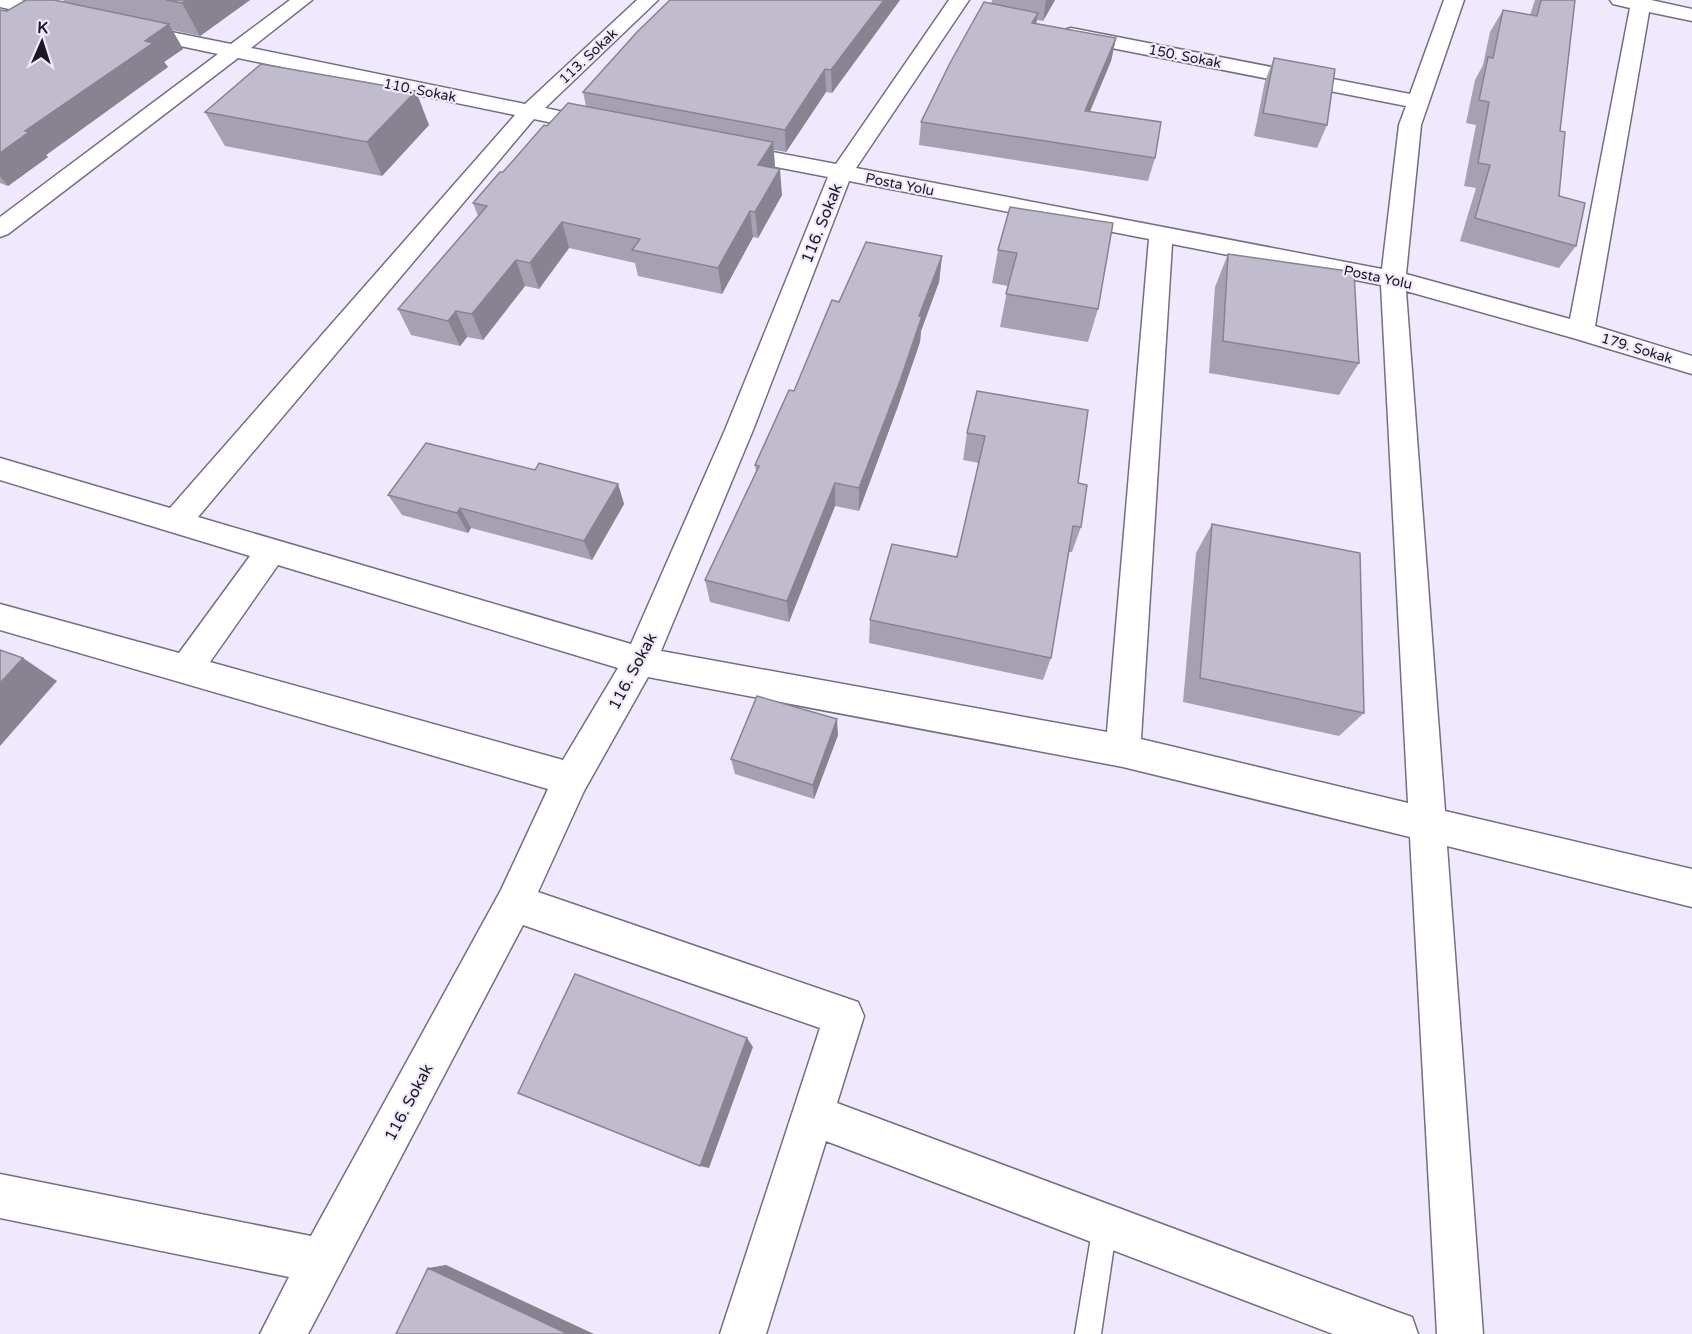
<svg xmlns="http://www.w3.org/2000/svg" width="1692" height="1334" viewBox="0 0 1692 1334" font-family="'Varela Round',sans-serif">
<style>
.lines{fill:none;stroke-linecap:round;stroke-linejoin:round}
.lane-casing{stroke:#746e80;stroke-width:3}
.street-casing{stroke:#746e80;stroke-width:3}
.lane{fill:#fff;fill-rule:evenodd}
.street{fill:#fff;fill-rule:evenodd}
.wall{fill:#a6a1b1}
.shaded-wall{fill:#878390}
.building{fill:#c1bbce;stroke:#878390;stroke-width:1.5}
.labels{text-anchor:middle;stroke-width:4.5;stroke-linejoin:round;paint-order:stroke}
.far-street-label{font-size:14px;fill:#1b181f;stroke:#f0e9fe}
.street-label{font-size:16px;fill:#1b181f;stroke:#f0e9fe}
</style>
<rect width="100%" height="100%" fill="#f0e9fe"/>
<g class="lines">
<g class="lane-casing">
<polygon id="lane" points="1105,1213 1114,1216 1117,1225 1101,1334 1075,1334 1093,1225 1096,1216"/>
</g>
<g class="street-casing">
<g id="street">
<polygon points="0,0 21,0 69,11 72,15 69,19 62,21 0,7"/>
<path d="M290 0H312L251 48 525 104 637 0H658L545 108 607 121 610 126 607 131 599 133 534 119 198 517 631 644 725 430 828 177 730 158 722 156 719 151 722 146 730 144 836 164 949 0H969L856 168 1382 269 1399 125 1406 106 1071 40 1064 38 1061 34 1064 30 1071 28 1410 94 1444 0H1464L1421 125 1406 274 1570 319 1630 8 1613 4 1610 0H1651L1692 9V21L1649 12 1595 326 1692 356V374L1573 338 1406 291 1445 811 1692 869V907L1447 846 1483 1334H1437L1410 837 1123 767 648 677 584 791 538 892 858 1002 864 1016 837 1103 1395 1311 1412 1317 1418 1334H1333L826 1141 766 1334H720L820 1028 523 925 308 1334H260L289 1277 0 1218V1174L311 1236 501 890 548 789 0 630V604L179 653 250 556 0 480V458L170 508 515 115 238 58 8 234 0 237V217L218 54 129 35 126 31 129 27 136 25 231 44ZM849 181 1149 239 1107 732 661 651 753 430ZM1172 244 1381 285 1408 803 1141 739ZM278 565 618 668 563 760 210 662Z"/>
</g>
</g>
<use href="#lane" class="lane"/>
<use href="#street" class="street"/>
</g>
<g class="wall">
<polygon points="63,0 250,0 200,36 172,30 183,49 164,62 168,67 46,155 48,157 8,186 0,183 0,10 7,11 65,2"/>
<polygon points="900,0 832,93 826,92 786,152 774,150 775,168 782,195 758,238 753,237 722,294 638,276 635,263 569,248 539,289 525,286 483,340 467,337 460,346 411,335 398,309 478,216 473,203 503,172 547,126 586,106 583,92"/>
<polygon points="992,0 1055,0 1043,21 1037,20 1036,23 1116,38 1111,61 1090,112 1155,158 1148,181 919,145 921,122 991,4"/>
<polygon points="1535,0 1575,0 1560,131 1559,196 1576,246 1559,268 1460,241 1476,188 1464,186 1476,125 1466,123 1475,80 1483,65 1490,32 1503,10 1530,15"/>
<polygon points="1274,58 1327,125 1317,148 1254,136 1265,81"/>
<polygon points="205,112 429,125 382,176 225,146"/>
<polygon points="1010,207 1098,309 1088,342 1000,327 1008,286 992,283 998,250"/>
<polygon points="1228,254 1359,363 1339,395 1209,373 1215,287"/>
<polygon points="942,256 939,282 921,331 920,342 898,406 859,511 835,506 789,622 710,602 705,580 756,472 755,465 794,391 839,302"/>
<polygon points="977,391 1078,483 1081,527 1072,552 1069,552 1051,658 1043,680 869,643 870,620 957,557 979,463 963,460 967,433"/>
<polygon points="535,470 618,484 624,504 592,560 471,528 468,533 402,515 388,495"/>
<polygon points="1212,524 1364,713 1339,736 1183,702 1196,553"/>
<polygon points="838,735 814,799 735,774 731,759"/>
</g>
<g class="shaded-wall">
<polygon points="186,0 250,0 200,36 182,3"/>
<polygon points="884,0 900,0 832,93 831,70"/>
<polygon points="1046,0 1055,0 1043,21"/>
<polygon points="1038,13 1034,35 1032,23"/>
<polygon points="169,24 183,49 164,62 168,67 46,155 48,157 8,186 0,176 0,153 25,131 145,41"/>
<polygon points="1116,38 1111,61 1080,134 1085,111"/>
<polygon points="825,69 826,92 786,152 785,130"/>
<polygon points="416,91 429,125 382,176 367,142"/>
<polygon points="773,142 775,169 758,165"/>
<polygon points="780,169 782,195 758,238 755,212"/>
<polygon points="750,211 753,237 722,294 718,268"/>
<polygon points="562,222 569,248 539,289 530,263"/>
<polygon points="942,256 939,282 921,331 920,342 898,406 859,511 859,488 919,316"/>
<polygon points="516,260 525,286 483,340 472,314"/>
<polygon points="456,311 467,337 460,346 448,321"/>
<polygon points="835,483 835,506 789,622 787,601"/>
<polygon points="618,484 624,504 592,560 584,541"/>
<polygon points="460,508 471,528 468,533 457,513"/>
<polygon points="23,658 57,681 0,746 0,683"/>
<polygon points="837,719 838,735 814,799 813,785"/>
<polygon points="747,1038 753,1047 709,1168 700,1166"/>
<polygon points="446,1265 594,1334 568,1334 428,1268"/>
</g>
<g class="building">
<polygon points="26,0 54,0 169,24 145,41 153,43 25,131 29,132 0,153 0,10 7,11"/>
<polygon points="166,0 186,0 182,3"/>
<polygon points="670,0 884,0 831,70 825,69 785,130 583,92 638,31"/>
<polygon points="1541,0 1575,0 1560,131 1565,132 1559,196 1585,203 1576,246 1475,218 1490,165 1478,163 1489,102 1479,100 1488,57 1493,58 1503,10 1537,16"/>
<polygon points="984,2 1038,13 1032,23 1116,38 1085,111 1161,122 1155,158 921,122 950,63"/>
<polygon points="1274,58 1335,69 1327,125 1263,113"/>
<polygon points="261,64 416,91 367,142 205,112"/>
<polygon points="568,103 773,142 758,165 780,169 755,212 750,211 718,268 632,250 640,239 562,222 530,263 516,260 472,314 456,311 448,321 398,309 487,206 473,203 500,172 503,172 544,125 547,126"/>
<polygon points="1010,207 1113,223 1098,309 1006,294 1017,253 998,250"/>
<polygon points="866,242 942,256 919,316 922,316 900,381 859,488 835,483 787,601 705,580 759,466 755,465 789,390 794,391 832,300 839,302"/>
<polygon points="1228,254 1354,272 1359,363 1223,341"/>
<polygon points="977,391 1088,410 1078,483 1087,485 1081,527 1073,526 1051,658 870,620 892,544 957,557 985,436 967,433"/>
<polygon points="426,443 535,470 539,463 618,484 584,541 460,508 457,513 388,495"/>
<polygon points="1212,524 1360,553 1364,713 1200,678"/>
<polygon points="0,650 23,658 0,683"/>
<polygon points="757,696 837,719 813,785 731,759"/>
<polygon points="575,974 747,1038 700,1166 518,1093"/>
<polygon points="428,1268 568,1334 396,1334"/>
</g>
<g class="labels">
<g class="far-street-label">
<text transform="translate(588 56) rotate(-43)" y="5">113. Sokak</text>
<text transform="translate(1185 56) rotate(11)" y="5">150. Sokak</text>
<text transform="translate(420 90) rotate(11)" y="5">110. Sokak</text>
<text transform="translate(900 184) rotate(11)" y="5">Posta Yolu</text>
<text transform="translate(1378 277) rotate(12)" y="5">Posta Yolu</text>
<text transform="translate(1637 348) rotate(17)" y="5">179. Sokak</text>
</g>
<g class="street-label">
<text transform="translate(821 223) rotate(-68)" y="6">116. Sokak</text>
<text transform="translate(632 671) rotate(-62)" y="6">116. Sokak</text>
<text transform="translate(408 1102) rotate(-62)" y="6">116. Sokak</text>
</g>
</g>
<g transform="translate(42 42) rotate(3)" stroke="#f0e9fe" stroke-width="4.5" paint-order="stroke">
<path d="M0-4.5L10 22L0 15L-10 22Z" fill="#1b181f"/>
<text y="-9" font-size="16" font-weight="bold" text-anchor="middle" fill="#1b181f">K</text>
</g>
</svg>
